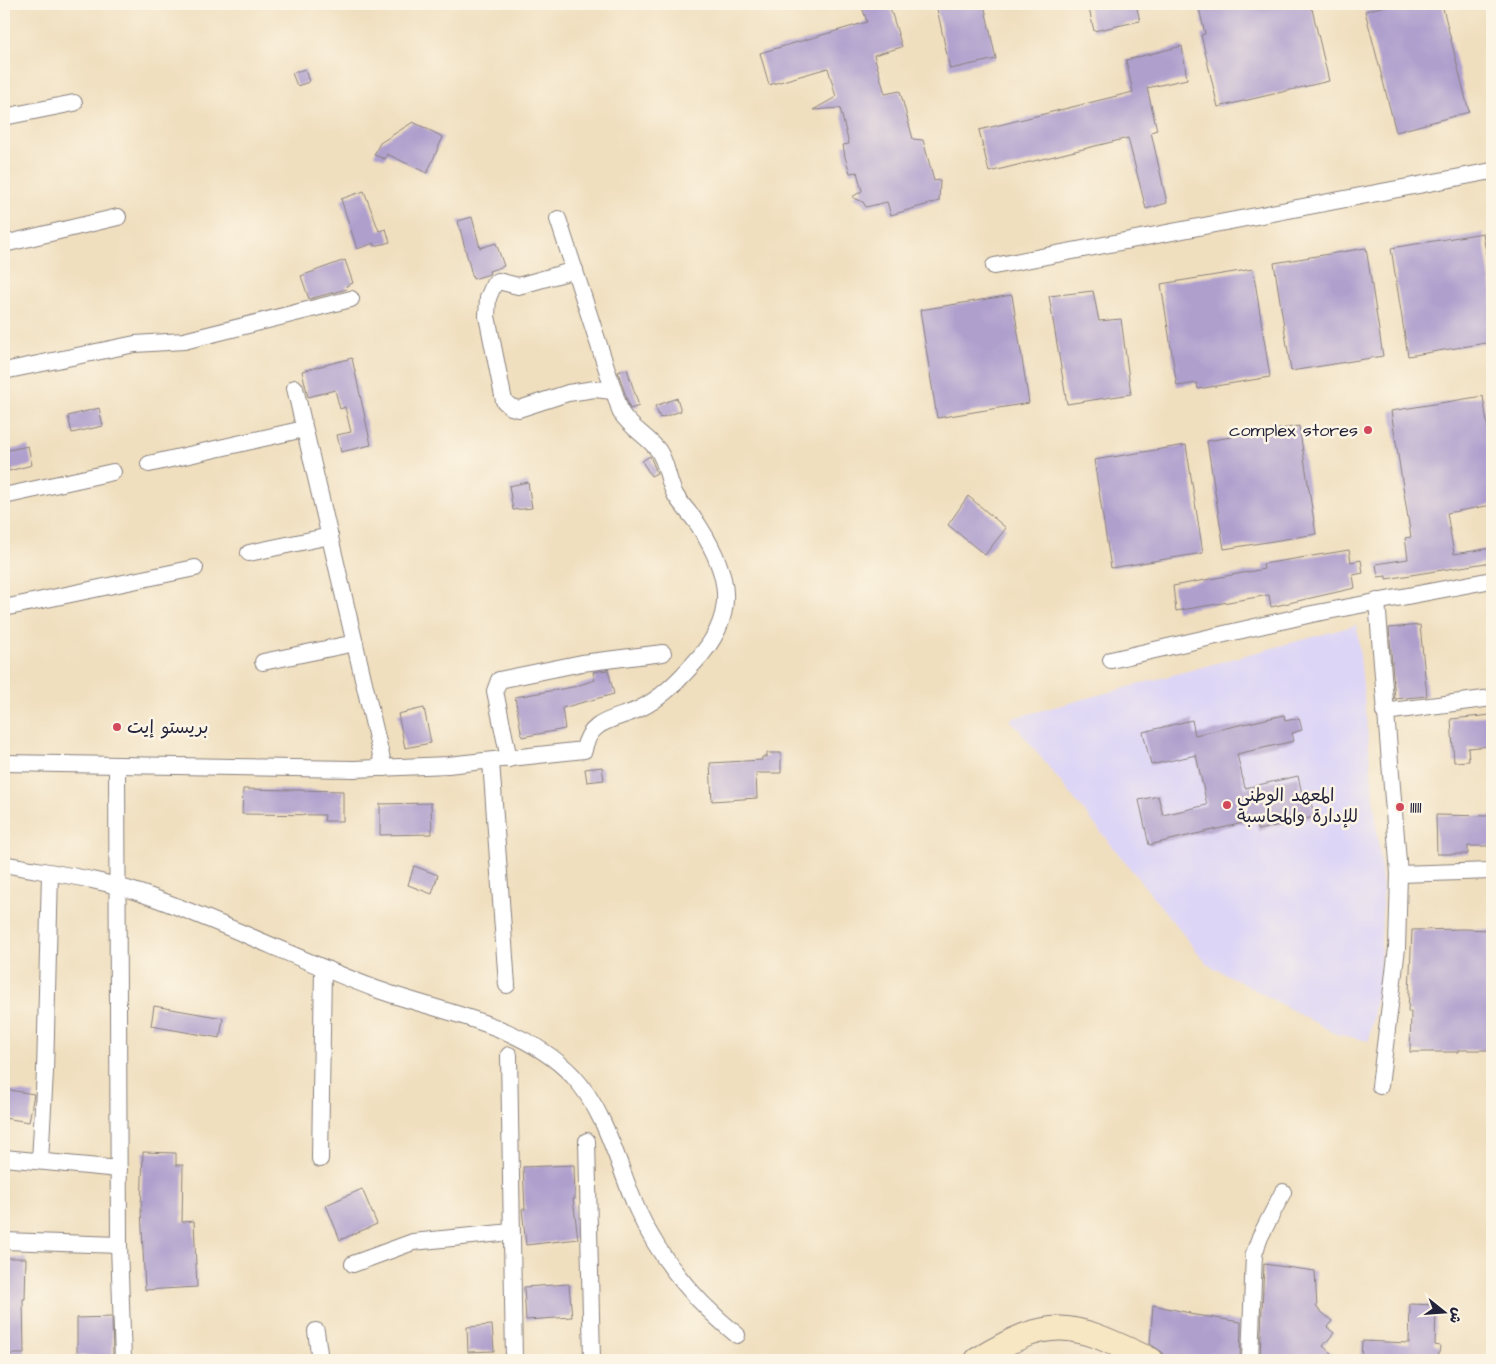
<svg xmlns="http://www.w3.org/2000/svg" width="1496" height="1364" viewBox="0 0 1496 1364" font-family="'Architects Daughter','Playpen Sans Arabic',sans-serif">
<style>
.built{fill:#ddd5f6}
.building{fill:#af9fcd}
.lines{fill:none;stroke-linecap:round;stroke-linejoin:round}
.street-casing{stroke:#89807d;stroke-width:18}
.secondary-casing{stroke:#89807d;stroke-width:26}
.street{stroke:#fff;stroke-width:16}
.secondary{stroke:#f8e7c3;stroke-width:24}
.poi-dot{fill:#d1495b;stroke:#fcf5e5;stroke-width:2}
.labels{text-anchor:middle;stroke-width:5;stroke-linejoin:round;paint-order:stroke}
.poi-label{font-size:18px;fill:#22223b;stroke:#fcf5e5;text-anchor:start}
</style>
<rect width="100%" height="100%" fill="#fcf5e5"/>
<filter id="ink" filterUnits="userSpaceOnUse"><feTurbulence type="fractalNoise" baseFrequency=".02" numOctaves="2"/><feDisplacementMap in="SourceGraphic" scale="10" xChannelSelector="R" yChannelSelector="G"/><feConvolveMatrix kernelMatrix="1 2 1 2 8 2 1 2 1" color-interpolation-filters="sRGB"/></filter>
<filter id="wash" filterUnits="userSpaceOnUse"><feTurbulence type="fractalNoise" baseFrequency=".0096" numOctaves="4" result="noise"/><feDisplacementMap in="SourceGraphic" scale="20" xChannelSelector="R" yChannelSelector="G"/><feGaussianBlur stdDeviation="1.12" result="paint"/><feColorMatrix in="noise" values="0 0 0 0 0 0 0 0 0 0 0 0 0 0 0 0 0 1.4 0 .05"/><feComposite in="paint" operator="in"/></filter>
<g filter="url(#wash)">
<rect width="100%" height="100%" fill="#f0dfbf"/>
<polygon class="built" points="1357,625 1383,890 1380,976 1369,1041 1336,1034 1207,964 1010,719"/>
<g id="blocks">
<g class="building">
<polygon points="861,4 889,4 902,47 874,55 885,94 900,91 913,139 923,140 934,181 940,180 939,201 891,215 887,202 866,207 863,202 852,197 862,191 857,172 850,173 845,157 843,145 849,144 840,108 813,110 836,97 828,68 769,85 760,53 867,22"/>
<polygon points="936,4 984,4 996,59 950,69"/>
<polygon points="1088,4 1136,4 1140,21 1094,31"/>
<polygon points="1198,4 1309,4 1310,9 1312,9 1329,81 1218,107 1201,35 1205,34"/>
<polygon points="1394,4 1442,4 1469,112 1396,132 1365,11"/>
<polygon points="1182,46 1187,79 1147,88 1157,130 1151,132 1167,203 1146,209 1128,138 989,172 979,130 1133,92 1126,60"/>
<polygon points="305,69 309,82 297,86 292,73"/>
<polygon points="413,122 443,137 427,173 387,154 385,159 374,155 380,143"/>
<polygon points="364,191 379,231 386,229 390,242 375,246 374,243 357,249 341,199"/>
<polygon points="472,217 480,248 496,243 504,266 489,271 490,274 473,279 458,221"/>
<polygon points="1483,233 1492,293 1492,342 1408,356 1391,248"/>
<polygon points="1366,248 1383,356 1291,371 1274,263"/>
<polygon points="345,260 353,283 346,286 347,289 309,299 301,276"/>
<polygon points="1253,269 1270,377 1198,389 1197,383 1177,386 1161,284"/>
<polygon points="1093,291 1099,321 1121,319 1131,394 1067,404 1049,296"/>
<polygon points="1012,295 1029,403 937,418 920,310"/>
<polygon points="352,358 371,445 341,452 337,435 351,432 345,407 340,409 335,390 308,397 302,371"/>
<polygon points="627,369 639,406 630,409 618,372"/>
<polygon points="1483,396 1492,457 1492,505 1447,513 1454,554 1492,548 1492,562 1386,579 1386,576 1378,577 1376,564 1408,559 1405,538 1411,537 1391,411"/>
<polygon points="677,398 681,411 660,418 655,406"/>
<polygon points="99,408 103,426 72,433 68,416"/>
<polygon points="1299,426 1316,534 1224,549 1207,441"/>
<polygon points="1186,445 1203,553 1111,568 1094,460"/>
<polygon points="28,446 32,465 9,471 4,451"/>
<polygon points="650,456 657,473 651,476 642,461"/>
<polygon points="528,482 532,508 513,510 509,486"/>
<polygon points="968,496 1006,528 985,555 948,525"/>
<polygon points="1349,550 1351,562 1361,560 1363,573 1353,575 1355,588 1271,607 1269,595 1176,611 1173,586 1264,569 1263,564"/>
<polygon points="1420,625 1427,696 1395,699 1389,628"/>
<polygon points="608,670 614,694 562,708 565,729 522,737 515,697 573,687 595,680 593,672"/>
<polygon points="424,708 431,743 405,748 398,714"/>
<polygon points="1284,715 1285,721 1299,718 1302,730 1292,733 1294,741 1237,754 1245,788 1298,776 1303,798 1310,796 1314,817 1258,830 1256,820 1149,845 1139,800 1158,796 1163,815 1207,805 1196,755 1151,765 1143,732 1192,720 1195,735"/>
<polygon points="1492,715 1492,746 1468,748 1469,761 1454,762 1451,719"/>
<polygon points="767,753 781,753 781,773 756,773 757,798 712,801 710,763 762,760 762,757 767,757"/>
<polygon points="602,767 604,780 587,782 585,769"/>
<polygon points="243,789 343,791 343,821 324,821 325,815 242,814"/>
<polygon points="431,803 432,834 380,835 380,804"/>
<polygon points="1436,815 1492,816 1492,846 1468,846 1468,854 1437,854"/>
<polygon points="414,866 438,875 432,894 408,885"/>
<polygon points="1463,929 1492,930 1492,1050 1458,1050 1458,1052 1410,1052 1411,1012 1408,1012 1412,930"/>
<polygon points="154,1006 223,1018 220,1038 151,1026"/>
<polygon points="9,1090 34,1094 29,1122 4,1118"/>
<polygon points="143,1152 176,1153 176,1165 183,1165 182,1222 194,1221 197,1287 145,1290 141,1209"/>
<polygon points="574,1165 575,1199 573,1199 578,1239 526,1245 522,1209 525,1209 523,1167"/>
<polygon points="362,1189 377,1224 340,1240 326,1205"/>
<polygon points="4,1258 26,1258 25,1299 23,1299 24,1354 4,1354"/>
<polygon points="1264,1264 1315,1271 1317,1308 1332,1321 1327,1327 1334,1333 1323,1346 1331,1353 1325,1360 1260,1358"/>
<polygon points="569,1284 572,1317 526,1320 524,1287"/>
<polygon points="1410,1304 1436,1305 1435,1345 1440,1346 1438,1360 1361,1360 1362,1341 1409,1343"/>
<polygon points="1153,1305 1190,1313 1189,1314 1241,1322 1240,1360 1164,1360 1162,1352 1150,1344"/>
<polygon points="112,1317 113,1356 77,1356 77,1318"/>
<polygon points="492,1325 494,1351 468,1352 467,1327"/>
</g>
</g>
</g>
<g filter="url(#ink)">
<use href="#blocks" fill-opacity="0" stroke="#89807d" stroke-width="1"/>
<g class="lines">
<g class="street-casing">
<g id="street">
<polyline points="4,117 74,103"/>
<polyline points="4,244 118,217"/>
<polyline points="994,266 1492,171"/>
<polyline points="575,270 518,286 498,281 494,284 488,298 487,316 504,401 511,407 519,409 568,393 595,389 612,391"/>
<polyline points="4,371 135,344 184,341 351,299"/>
<polyline points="295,388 384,768"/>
<polyline points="149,464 304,429"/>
<polyline points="4,496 113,472"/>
<polyline points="249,553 330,536"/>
<polyline points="1377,601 1399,874 1397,948 1380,1086"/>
<polyline points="4,608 195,568"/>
<polyline points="1111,660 1312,614 1492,580"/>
<polyline points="263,662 355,643"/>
<polyline points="1384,712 1492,698"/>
<polyline points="509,759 495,691 499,680 582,663 663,653"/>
<polyline points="491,761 507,985"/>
<path d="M4 763 354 769 448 765 584 750C589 720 614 720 637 710 661 699 678 681 695 662 738 616 731 576 699 526 692 515 682 506 676 496 667 481 668 464 658 450 647 436 632 429 621 413L558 219"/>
<polyline points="117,766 119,1245 123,1360"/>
<path d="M4 864C49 873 97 878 140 893 220 920 296 959 376 989 442 1013 522 1023 573 1076 606 1112 618 1165 637 1209 660 1260 694 1300 737 1335"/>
<polyline points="1399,874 1492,871"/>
<polyline points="509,1055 514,1360"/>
<polyline points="587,1141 592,1360"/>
<polyline points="4,1158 119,1169"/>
<polyline points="320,1159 323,968"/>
<polyline points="40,1161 45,1072 50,873"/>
<polyline points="4,1241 119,1245"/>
<polyline points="353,1264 413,1242 511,1232"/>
<polyline points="316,1331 320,1360"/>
<polyline points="1250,1360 1254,1254 1260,1237 1283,1192"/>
</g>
</g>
<g class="secondary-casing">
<path id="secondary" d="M977 1360C1055 1313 1071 1323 1151 1360"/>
</g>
<use href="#street" class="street"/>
<use href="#secondary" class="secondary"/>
</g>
</g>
<g class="poi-dot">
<circle cx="1368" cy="430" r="5"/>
<circle cx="117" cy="727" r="5"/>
<circle cx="1227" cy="805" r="5"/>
<circle cx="1400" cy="807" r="5"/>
</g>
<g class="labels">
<g class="poi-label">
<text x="1358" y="436" text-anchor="end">complex stores</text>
<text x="127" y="733">بريستو إيت</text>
<text x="1237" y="801">المعهد الوطني<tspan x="1237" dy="21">للإدارة والمحاسبة</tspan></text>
<text x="1410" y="813">11111</text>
</g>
</g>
<rect width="1496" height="1364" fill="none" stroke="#fcf5e5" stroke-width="20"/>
<g transform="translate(1444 1312) rotate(107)" stroke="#fcf5e5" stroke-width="4" paint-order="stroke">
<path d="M0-4L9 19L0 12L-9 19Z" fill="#22223b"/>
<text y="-8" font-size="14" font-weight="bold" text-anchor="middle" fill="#22223b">ش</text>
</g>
</svg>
